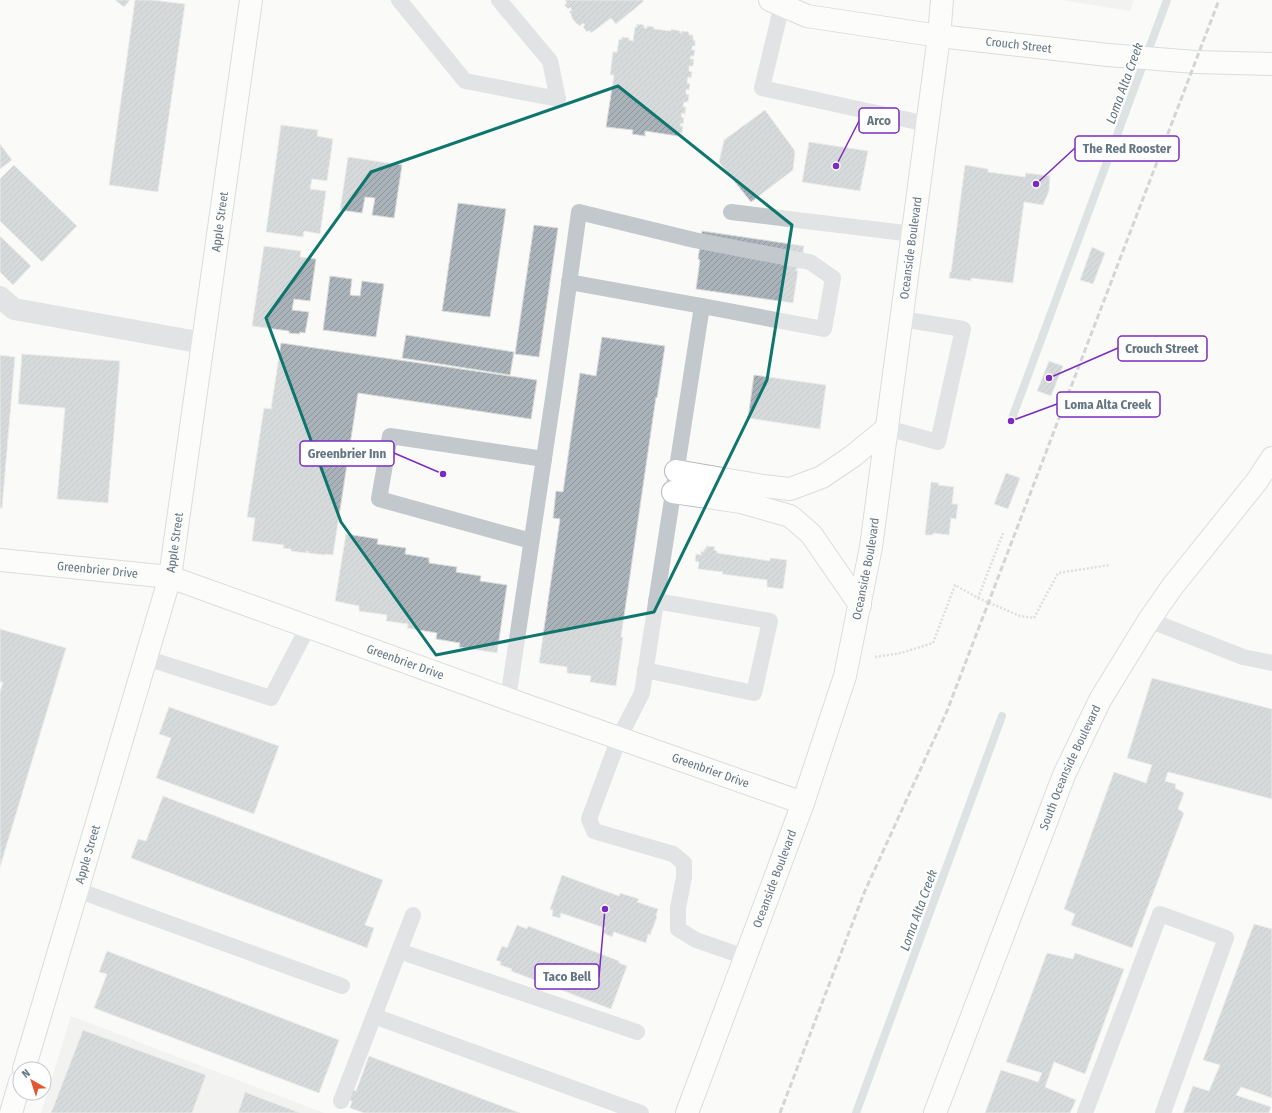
<svg xmlns="http://www.w3.org/2000/svg" width="1272" height="1113" viewBox="0 0 1272 1113" font-family="'Fira Sans Condensed',sans-serif">
<style>
.built{fill:#e8e9e9}
.lines{fill:none;stroke-linecap:round;stroke-linejoin:round}
.stream{stroke:#bbc7cb;stroke-width:8}
.building{fill:url(#building-hatch);stroke:#dcdcda}
.secondary-casing{stroke:#b3babf;stroke-width:24}
.primary-casing{stroke:#b5babe;stroke-width:24}
.path{stroke:#bbbfc2;stroke-width:2.5;stroke-dasharray:2 2;stroke-linecap:butt}
.lane{stroke:#c3c8cc;stroke-width:16}
.street{stroke:#c3c8cc;stroke-width:22}
.secondary{stroke:#fff;stroke-width:22}
.primary{stroke:#fff;stroke-width:22}
.rail{stroke:#a2aab0;stroke-width:3;stroke-dasharray:6 3;stroke-linecap:butt}
.marked{fill:none;stroke:#0f766e;stroke-width:3;stroke-linejoin:round}
.labels{text-anchor:middle;stroke-width:4;stroke-linejoin:round;paint-order:stroke}
.street-label{font-size:12px;fill:#657683;stroke:#fff}
.water-label{font-size:13px;font-style:italic;fill:#60757c;stroke:#fff}
.leader{fill:none;stroke:#7b2cbf;stroke-width:1.5}
.callout-dot{fill:#7b2cbf;stroke:#fff;stroke-width:1.5}
.callout{fill:#fff;stroke:#7b2cbf;stroke-width:1.5}
.callout-label{font-size:13px;text-anchor:middle;font-weight:bold;fill:#657683}
</style>
<defs>
<pattern id="building-hatch" width="6" height="6" patternUnits="userSpaceOnUse"><rect width="6" height="6" fill="#aab3b9"/><path d="M-1 1l2-2M0 6l6-6M5 7l2-2" fill="none" stroke="#8e969c"/></pattern>
</defs>
<rect width="100%" height="100%" fill="#fafaf8"/>
<g class="built">
<polygon points="1061,0 1134,0 1130,11"/>
<polygon points="71,1016 324,1113 41,1113"/>
</g>
<g class="lines">
<g class="stream">
<polyline points="1011,421 1167,0"/>
<polyline points="856,1113 1002,716"/>
</g>
</g>
<g class="building">
<polygon points="115,0 130,0 124,7"/>
<polygon points="135,0 152,0 185,4 158,192 109,185"/>
<polygon points="565,0 643,0 644,1 616,24 611,18 591,33 589,30 587,32 583,27 585,25 583,23 580,26 576,23 572,18 571,14 569,12 572,10 570,7 568,9 564,5 567,3"/>
<polygon points="637,24 644,25 644,28 647,28 647,26 654,27 654,29 671,31 671,29 680,31 680,33 681,33 682,31 689,32 689,35 693,35 693,40 695,40 695,46 692,46 692,50 695,50 694,56 691,56 690,59 694,59 693,66 689,66 689,71 692,72 691,78 688,77 687,83 690,84 689,90 686,89 686,94 689,95 688,102 684,102 683,107 686,107 685,114 682,113 681,117 684,118 683,124 681,123 680,126 683,126 682,133 679,133 678,136 645,131 645,136 632,134 633,130 606,127 614,75 610,75 613,52 617,52 619,39 621,40 622,37 629,38 629,40 633,41 635,27 637,27"/>
<polygon points="765,110 795,151 793,170 751,202 719,162 724,140"/>
<polygon points="281,125 318,130 317,136 333,139 327,181 312,179 310,189 326,191 320,234 304,231 303,237 266,232"/>
<polygon points="809,142 868,151 860,191 802,182"/>
<polygon points="0,144 12,160 0,169"/>
<polygon points="348,157 402,165 394,218 372,215 375,198 365,197 362,213 340,210"/>
<polygon points="14,165 77,226 42,262 0,221 0,179"/>
<polygon points="965,165 988,169 988,172 1025,177 1026,173 1050,176 1049,191 1043,205 1024,202 1013,283 971,278 971,281 949,278 950,272 951,272"/>
<polygon points="458,203 506,209 490,317 442,311"/>
<polygon points="534,225 558,228 539,357 515,354"/>
<polygon points="702,231 804,246 801,268 797,268 796,271 798,271 793,303 696,289 700,260 698,259"/>
<polygon points="0,236 31,266 13,285 0,272"/>
<polygon points="264,246 301,251 300,257 316,259 310,301 294,299 292,310 309,312 305,333 299,332 300,334 289,333 289,331 252,326"/>
<polygon points="1092,247 1105,253 1093,284 1080,280"/>
<polygon points="330,276 352,279 350,295 360,296 362,281 384,284 376,337 323,330"/>
<polygon points="406,335 514,352 510,375 402,358"/>
<polygon points="602,337 665,346 657,398 656,397 621,637 623,637 616,686 590,682 591,676 567,673 567,667 539,663 560,519 553,518 556,491 563,492 580,373 596,376"/>
<polygon points="281,343 537,380 531,419 358,393 333,555 325,554 325,555 308,553 308,551 307,551 306,553 291,551 291,549 283,548 284,545 252,541 255,518 247,517 264,408 271,409"/>
<polygon points="22,354 120,361 108,503 57,499 65,408 18,404"/>
<polygon points="0,355 15,357 2,508 0,508"/>
<polygon points="1049,361 1063,366 1051,396 1037,391"/>
<polygon points="754,375 826,385 820,429 748,418"/>
<polygon points="1006,473 1020,478 1008,509 994,504"/>
<polygon points="931,482 939,483 938,485 954,487 952,504 958,504 956,519 951,518 949,535 933,533 933,535 925,535"/>
<polygon points="346,534 378,539 377,544 406,548 405,554 429,558 429,563 457,567 456,572 481,576 480,581 507,585 497,653 459,647 460,643 436,639 437,633 407,628 408,624 386,621 387,615 359,611 359,606 335,601"/>
<polygon points="706,546 715,547 714,550 717,551 717,553 770,561 770,558 787,560 783,589 767,587 767,580 722,574 723,572 698,569 699,562 695,561 696,554 701,555 701,551 704,552 704,549 706,549"/>
<polygon points="0,629 66,648 0,867 0,692 3,682 0,682"/>
<polygon points="1152,678 1272,709 1272,799 1168,772 1165,781 1176,784 1175,788 1184,793 1178,809 1184,813 1132,948 1071,925 1075,914 1064,909 1114,772 1146,783 1152,765 1127,758"/>
<polygon points="169,707 279,746 254,814 156,778 171,738 159,734"/>
<polygon points="163,796 383,880 365,925 374,928 367,948 131,858 138,839 146,841"/>
<polygon points="562,875 619,896 620,893 639,899 637,902 658,909 656,916 657,917 650,935 648,934 646,943 614,932 612,937 603,933 605,928 561,913 560,918 552,916 553,910 550,909"/>
<polygon points="1254,924 1272,929 1272,1098 1241,1087 1236,1095 1271,1107 1269,1113 1183,1113 1193,1086 1209,1091 1220,1065 1203,1060"/>
<polygon points="517,925 527,929 528,926 619,961 619,963 627,966 611,1009 511,971 512,969 500,965 501,962 496,960 502,946 507,948"/>
<polygon points="107,951 339,1040 319,1093 94,1008 107,974 99,972"/>
<polygon points="1047,953 1073,959 1075,953 1124,969 1085,1074 1054,1062 1045,1087 1076,1100 1070,1113 985,1113 1001,1070 1038,1082 1042,1073 1006,1062"/>
<polygon points="83,1030 206,1075 192,1113 51,1113"/>
<polygon points="369,1056 520,1113 364,1113 350,1108 352,1101 348,1100 352,1090 356,1091"/>
<polygon points="245,1092 300,1113 238,1113"/>
</g>
<g class="lines">
<g class="secondary-casing">
<g id="secondary">
<path id="s1" d="M770 0 807 16 939 36 1108 55 1195 62 1272 64"/>
<path id="s2" d="M0 560 170 577 508 699 803 803"/>
<path id="s3" d="M24 1069 170 577 251 0"/>
<polyline points="11,1113 20,1082"/>
<path id="s4" d="M935 1113 1064 775 1100 700 1149 620 1172 587 1257 481 1272 458"/>
</g>
</g>
<g class="primary-casing">
<g id="primary">
<polyline points="676,471 763,486 790,489 822,477 853,456 887,428"/>
<polyline points="673,492 741,502 790,516 811,534 860,605"/>
<path id="s5" d="M687 1113 803 803 845 676 871 547 939 36 942 0"/>
</g>
</g>
<g class="path">
<polyline points="978,598 1020,616 1034,618 1058,573 1110,565"/>
<polyline points="875,657 901,653 933,643 955,585 978,598 1003,533"/>
</g>
<g class="lane">
<polyline points="399,0 465,81 558,99 550,61 499,0"/>
<polyline points="782,5 762,88 927,124"/>
<polyline points="731,212 913,234"/>
<polyline points="569,282 702,306 642,693 619,738 589,819 594,831 673,854 684,863 684,877 678,908 678,929 696,940 745,957"/>
<polyline points="887,428 938,442 963,329 902,319"/>
<polyline points="531,541 379,499 390,436 544,459"/>
<polyline points="1149,620 1243,657 1272,663"/>
<polyline points="146,658 271,698 308,627"/>
<polyline points="645,670 754,693 770,621 656,601"/>
<polyline points="508,699 555,385 579,212 694,240 810,262 833,278 824,329 702,306"/>
<polyline points="77,890 342,986"/>
<polyline points="399,951 637,1032"/>
<polyline points="374,1016 641,1113"/>
<polyline points="341,1101 413,915"/>
<polyline points="1085,1113 1160,914 1226,938 1163,1113"/>
</g>
<polyline class="street" points="0,297 14,309 203,343"/>
<use href="#secondary" class="secondary"/>
<use href="#primary" class="primary"/>
<polyline class="rail" points="780,1113 864,893 947,711 1219,0"/>
</g>
<path d="M0 0H1272V1113H0ZM618 86 792 225 767 380 654 612 436 655 341 522 266 318 371 172Z" fill="#fafaf8" fill-opacity=".55" fill-rule="evenodd"/>
<path class="marked" d="M618 86 792 225 767 380 654 612 436 655 341 522 266 318 371 172Z"/>
<g class="labels">
<g class="street-label">
<text dy="4" stroke="none"><textPath href="#s1" startOffset="254">Crouch Street</textPath></text>
<text dy="4" stroke="none"><textPath href="#s3" startOffset="872">Apple Street</textPath></text>
<text dy="4" stroke="none"><textPath href="#s5" startOffset="898">Oceanside Boulevard</textPath></text>
<text dy="4" stroke="none"><textPath href="#s3" startOffset="548">Apple Street</textPath></text>
<text dy="4" stroke="none"><textPath href="#s5" startOffset="574">Oceanside Boulevard</textPath></text>
<text dy="4" stroke="none"><textPath href="#s2" startOffset="98">Greenbrier Drive</textPath></text>
<text dy="4" stroke="none"><textPath href="#s2" startOffset="421">Greenbrier Drive</textPath></text>
<text dy="4" stroke="none"><textPath href="#s4" startOffset="371">South Oceanside Boulevard</textPath></text>
<text dy="4" stroke="none"><textPath href="#s2" startOffset="745">Greenbrier Drive</textPath></text>
<text dy="4" stroke="none"><textPath href="#s3" startOffset="224">Apple Street</textPath></text>
<text dy="4" stroke="none"><textPath href="#s5" startOffset="250">Oceanside Boulevard</textPath></text>
</g>
<g class="water-label">
<text transform="translate(1124 83) rotate(-70)" y="5">Loma Alta Creek</text>
<text transform="translate(918 910) rotate(-70)" y="5">Loma Alta Creek</text>
</g>
</g>
<path class="leader" d="M836 166L859 121M1036 184L1075 148M1049 378L1118 348M1011 421L1057 404M443 474L394 453M605 909L599 977"/>
<g class="callout-dot">
<circle cx="836" cy="166" r="4"/>
<circle cx="1036" cy="184" r="4"/>
<circle cx="1049" cy="378" r="4"/>
<circle cx="1011" cy="421" r="4"/>
<circle cx="443" cy="474" r="4"/>
<circle cx="605" cy="909" r="4"/>
</g>
<g class="callout">
<rect x="859" y="108" width="40" height="25" rx="4"/>
<rect x="1075" y="136" width="104" height="25" rx="4"/>
<rect x="1118" y="336" width="89" height="25" rx="4"/>
<rect x="1057" y="392" width="103" height="25" rx="4"/>
<rect x="300" y="441" width="94" height="25" rx="4"/>
<rect x="535" y="964" width="64" height="25" rx="4"/>
</g>
<g class="callout-label">
<text x="879" y="125">Arco</text>
<text x="1127" y="153">The Red Rooster</text>
<text x="1162" y="353">Crouch Street</text>
<text x="1108" y="409">Loma Alta Creek</text>
<text x="347" y="458">Greenbrier Inn</text>
<text x="567" y="981">Taco Bell</text>
</g>
<g transform="translate(32 1081) rotate(321)"><circle r="19" fill="#ffffff" stroke="#c1c8cd"/>
<path d="M0-3L7 15L0 10L-7 15Z" fill="#e4572e"/>
<text y="-6" font-size="11" font-weight="bold" text-anchor="middle" fill="#657683">N</text>
</g>
</svg>
